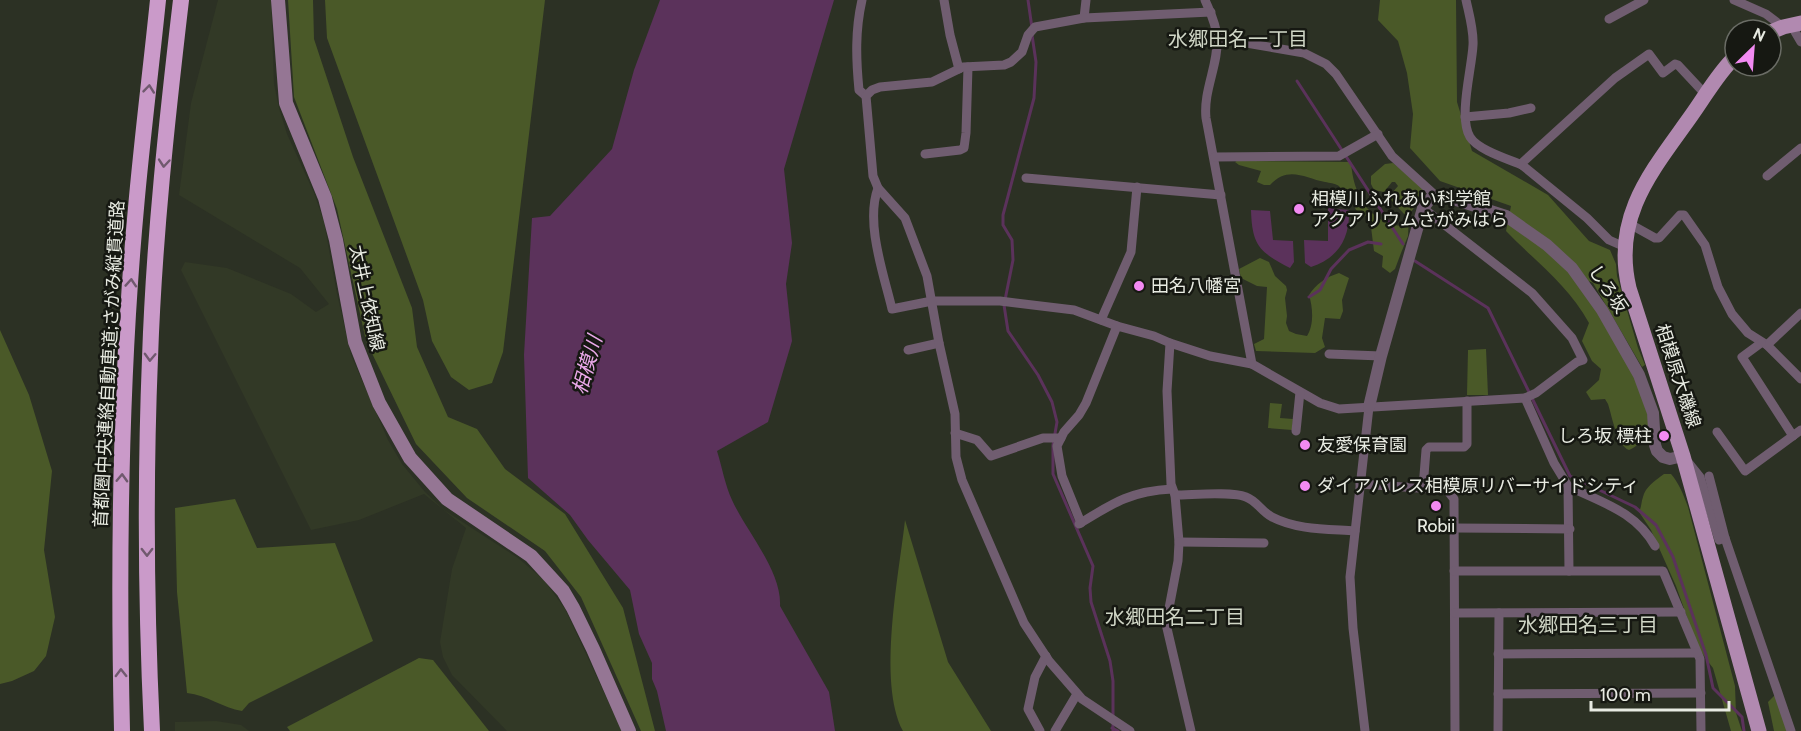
<svg xmlns="http://www.w3.org/2000/svg" width="1801" height="731" viewBox="0 0 1801 731" font-family="Cabin,'Noto Sans JP',sans-serif">
<style>
.built{fill:#323926}
.green{fill:#4a5928}
.water{fill:#5b325b}
.lines{fill:none;stroke-linecap:round;stroke-linejoin:round}
.stream{stroke:#5b325b;stroke-width:3}
.minor{stroke:#705d70;stroke-width:9}
.tertiary{stroke:#705d70;stroke-width:12}
.secondary{stroke:#957694;stroke-width:14}
.primary{stroke:#b189b0;stroke-width:15}
.motorway{stroke:#ca9ac9;stroke-width:16}
.oneway{stroke:#70596e}
.poi-dot{fill:#f28af2;stroke:#161812;stroke-width:2}
.labels{text-anchor:middle;stroke-width:5;stroke-linejoin:round;paint-order:stroke}
.poi-label{font-size:18px;fill:#e8ebe2;stroke:#161812;text-anchor:start}
.street-label{font-size:18px;fill:#e8ebe2;stroke:#161812}
.neighbourhood-label{font-size:20px;fill:#d0d6c6;stroke:#161812}
.water-label{font-size:20px;font-style:italic;fill:#eaa8e9;stroke:#161812}
</style>
<rect width="100%" height="100%" fill="#2c3124"/>
<g class="built">
<polygon points="218,0 271,0 274,84 279,108 287,134 314,193 324,222 337,294 351,355 388,440 402,464 425,492 444,510 518,558 544,580 565,609 622,731 507,731 452,675 443,657 440,642 452,569 466,528 424,494 359,520 311,530 181,270 185,262 227,268 291,294 316,312 329,304 300,268 179,195 191,103"/>
<polygon points="216,721 241,725 249,731 175,731 175,722"/>
</g>
<g class="green">
<polygon points="288,0 313,0 314,39 353,157 412,308 417,347 448,417 477,429 505,469 565,514 623,608 655,731 641,731 581,597 545,551 467,498 416,444 366,341 337,209 294,97"/>
<polygon points="325,0 545,0 503,352 492,383 469,390 451,377 432,341 423,300 327,38"/>
<path d="M1380 0H1456L1457 102 1472 151 1548 195 1589 241 1610 250 1616 264 1617 276 1638 348 1645 365 1642 367 1593 283 1588 281C1599 303 1657 413 1649 432 1646 439 1636 447 1629 450 1617 446 1612 416 1608 404L1605 399 1591 400 1586 392 1599 380 1601 369 1592 361 1582 341 1589 323C1568 285 1535 261 1506 231L1511 206 1440 181 1410 148 1413 114 1407 73 1398 41 1378 20Z"/>
<path d="M1240 159 1255 161 1351 162C1353 193 1368 223 1402 226L1405 215 1391 200 1392 193 1398 186 1395 182H1392L1384 192 1374 190 1371 184V176L1385 164 1393 163 1423 188 1420 199 1409 215 1408 236 1401 253 1395 269 1390 273 1382 267 1383 256 1374 251 1370 219 1356 210 1350 197 1343 193 1339 186C1334 183 1330 183 1325 182 1305 178 1288 165 1270 185H1264L1257 182 1261 171 1239 165 1235 162Z"/>
<path d="M1260 258 1269 262 1275 276 1286 286 1287 290 1285 298 1287 316 1286 323 1289 331 1296 334 1307 336C1314 325 1313 308 1309 295 1316 284 1326 277 1339 273L1349 278 1342 300 1343 311 1340 319 1325 318 1322 338 1325 347 1315 353 1256 351 1254 344 1264 339 1267 287 1257 286 1241 278 1239 269Z"/>
<polygon points="0,330 29,395 52,471 44,550 55,617 46,656 34,671 12,681 0,684"/>
<polygon points="1486,349 1488,395 1467,395 1468,350"/>
<polygon points="1270,403 1282,404 1280,418 1293,419 1292,430 1268,428"/>
<path d="M1664 474H1671C1679 483 1684 496 1688 507L1735 686 1736 713 1742 731H1731L1713 668 1706 659 1697 645 1676 586 1651 530 1639 512C1642 506 1641 502 1643 497 1645 487 1656 480 1664 474Z"/>
<path d="M235 499 257 548 335 543 373 641 249 703 242 711C223 708 207 695 187 693L177 592 175 508Z"/>
<path d="M905 520 948 662 991 731H903C877 682 899 575 905 520Z"/>
<polygon points="419,658 433,660 489,731 290,731 287,727"/>
<polygon points="1775,695 1787,731 1774,731 1768,702"/>
</g>
<g class="water">
<path d="M660 0H834L784 169 792 243 786 284 792 341 768 422 717 451C722 467 725 485 732 500 746 531 782 571 780 606L829 692 835 731H666L657 691 652 679V663L639 634 630 590 588 540 570 515 528 478 524 355 532 218 550 216 612 149 634 70Z"/>
<path d="M1328 208 1349 210C1350 239 1338 258 1311 267L1305 263 1304 240 1328 241Z"/>
<path d="M1251 210 1270 211 1273 240 1293 241 1294 262 1290 268C1259 252 1252 245 1251 210Z"/>
</g>
<g class="lines">
<g class="stream">
<polyline points="1028,0 1032,28"/>
<polyline points="1032,35 1036,62 1034,98 1003,215 1003,225 1012,240 1013,260 1004,305 1008,331 1038,375 1052,402 1057,422 1053,445 1053,474 1093,566 1090,588 1091,602 1110,661 1113,681 1113,731"/>
<polyline points="1297,81 1403,244"/>
<polyline points="1415,261 1488,308 1570,476 1635,507 1656,525 1673,557 1706,655 1713,688 1742,717 1744,731"/>
<polyline points="1309,297 1320,290 1331,269 1349,250 1368,242 1381,244"/>
<polyline points="1112,728 1118,731"/>
</g>
<g class="minor">
<path d="M862 0C855 31 856 59 859 90L866 96"/>
<polyline points="944,0 950,35 959,69"/>
<path d="M1205 0C1210 12 1216 23 1217 37 1219 64 1203 90 1206 118L1252 364 1320 403 1339 409 1525 398 1554 463 1568 486 1569 571"/>
<path d="M1466 0C1469 14 1474 31 1473 45 1472 68 1458 117 1470 137 1478 150 1508 159 1522 165"/>
<polyline points="1734,0 1766,14 1783,27"/>
<polyline points="1084,18 1086,0"/>
<polyline points="1609,19 1644,0"/>
<polyline points="1791,25 1801,42"/>
<polyline points="1217,38 1304,53 1326,64 1336,74 1392,156 1435,195"/>
<polyline points="1465,117 1509,113 1531,108"/>
<polyline points="925,154 960,150 964,148 966,133 968,67"/>
<polyline points="1215,157 1339,156 1378,134"/>
<polyline points="1767,176 1801,148"/>
<polyline points="1026,178 1221,195"/>
<path d="M878 188C865 223 884 275 892 309L932 301H1000L1074 310 1117 326"/>
<polyline points="1423,208 1532,293 1572,338 1583,360 1577,362 1536,393 1525,398"/>
<polyline points="1628,223 1655,238 1659,238 1680,215 1684,215 1705,245 1718,287 1732,314 1748,333 1767,345"/>
<polyline points="1625,247 1609,240 1587,218 1522,165 1523,162 1615,78 1649,54 1663,73 1675,64 1678,65 1706,95"/>
<polyline points="1801,313 1767,345 1801,379"/>
<polyline points="1101,320 1131,252 1137,187"/>
<polyline points="1170,343 1210,356 1252,364"/>
<polyline points="1761,343 1742,357 1793,436"/>
<polyline points="908,350 939,343"/>
<polyline points="1329,354 1381,356"/>
<polyline points="1296,431 1300,392"/>
<polyline points="1717,432 1745,471 1801,430"/>
<polyline points="955,433 977,440 991,456 1043,438 1061,438"/>
<polyline points="1688,462 1700,477 1719,540 1725,538"/>
<polyline points="1709,476 1725,538 1791,731"/>
<polyline points="1360,484 1447,490 1454,499 1455,731"/>
<path d="M1568 486C1602 503 1635 511 1655 546"/>
<polyline points="1423,488 1426,450 1429,447 1464,447 1467,444 1467,401"/>
<path d="M1175 495C1193 495 1230 491 1246 497 1257 501 1262 512 1272 517 1297 530 1327 529 1355 531"/>
<polyline points="1081,523 1062,476 1057,446 1064,432 1079,415 1086,403 1117,326 1154,336 1170,343 1167,391 1171,484 1175,495 1179,542 1178,561 1166,624 1191,731"/>
<path d="M1079 524C1113 503 1131 491 1172 489"/>
<polyline points="1455,528 1570,529"/>
<polyline points="1179,542 1264,543"/>
<polyline points="1454,571 1663,571 1700,659 1701,731"/>
<polyline points="1455,613 1681,612"/>
<polyline points="1498,654 1697,653"/>
<polyline points="1498,694 1701,693"/>
<polyline points="1040,731 1028,709 1035,677 1046,656"/>
<polyline points="1055,731 1077,694"/>
<polyline points="1130,731 1082,699 1049,661 1024,623 962,480 956,457 955,414 939,343 927,276 905,218 878,188 873,176 866,96 872,90 880,87 932,82 963,67 1004,65 1011,62 1022,52 1028,35 1035,27 1084,18 1211,12"/>
<polyline points="1365,731 1353,628 1350,577 1369,407"/>
<polyline points="1498,731 1499,613"/>
</g>
<polyline class="tertiary" points="1369,407 1381,356 1423,208 1431,198 1441,195 1506,216 1547,245 1572,268 1602,310 1639,375 1653,413 1655,445 1657,451 1663,457 1670,459 1683,456"/>
<polyline class="secondary" points="278,0 286,103 325,198 336,240 355,342 379,403 410,458 447,499 531,556 563,591 573,608 593,649 629,731"/>
<g class="primary">
<polyline points="1771,32 1783,27 1801,23"/>
<path d="M1735 57C1717 74 1705 97 1691 116 1652 171 1612 216 1629 288L1683 456 1759 731"/>
</g>
<g class="motorway">
<path d="M122 731C118 557 120 382 136 208 142 139 151 69 158 0"/>
<path d="M152 731C146 607 145 482 150 358 154 239 167 119 181 0"/>
</g>
</g>
<defs><path id="oneway-chevron" d="M-2-3.5L2.5 0L-2 3.5" fill="none" stroke-width="1.6" stroke-linecap="round" stroke-linejoin="round" transform="scale(1.5)"/></defs>
<g class="oneway">
<use href="#oneway-chevron" transform="translate(149 89) rotate(-84)"/>
<use href="#oneway-chevron" transform="translate(164 163) rotate(95)"/>
<use href="#oneway-chevron" transform="translate(131 283) rotate(-86)"/>
<use href="#oneway-chevron" transform="translate(150 357) rotate(92)"/>
<use href="#oneway-chevron" transform="translate(122 478) rotate(-88)"/>
<use href="#oneway-chevron" transform="translate(147 552) rotate(90)"/>
<use href="#oneway-chevron" transform="translate(121 673) rotate(-91)"/>
</g>
<g class="poi-dot">
<circle cx="1299" cy="209" r="6"/>
<circle cx="1139" cy="286" r="6"/>
<circle cx="1664" cy="436" r="6"/>
<circle cx="1305" cy="445" r="6"/>
<circle cx="1305" cy="486" r="6"/>
<circle cx="1436" cy="506" r="6"/>
</g>
<g class="labels">
<g class="poi-label">
<text x="1311" y="205">相模川ふれあい科学館<tspan x="1311" dy="21">アクアリウムさがみはら</tspan></text>
<text x="1151" y="292">田名八幡宮</text>
<text x="1652" y="442" text-anchor="end">しろ坂 標柱</text>
<text x="1317" y="451">友愛保育園</text>
<text x="1317" y="492">ダイアパレス相模原リバーサイドシティ</text>
<text x="1436" y="532" text-anchor="middle">Robii</text>
</g>
<g class="street-label">
<text transform="translate(1608 289) rotate(56)" y="6">しろ坂</text>
<text transform="translate(367 298) rotate(78)" y="6">太井上依知線</text>
<text transform="translate(109 364) rotate(-87)" y="6">首都圏中央連絡自動車道;さがみ縦貫道路</text>
<text transform="translate(1678 376) rotate(72)" y="6">相模原大磯線</text>
</g>
<g class="neighbourhood-label">
<text x="1238" y="46">水郷田名一丁目</text>
<text x="1175" y="624">水郷田名二丁目</text>
<text x="1588" y="632">水郷田名三丁目</text>
</g>
<g class="water-label">
<text transform="translate(587 365) rotate(-74)" y="7">相模川</text>
</g>
</g>
<g transform="translate(1753 48) rotate(25)"><circle r="28" fill="#161812" stroke="#6a6c65" stroke-width="1.5"/>
<path d="M0-4.5L10 22L0 15L-10 22Z" fill="#f28af2"/>
<text y="-9" font-size="16" font-weight="bold" text-anchor="middle" fill="#e8ebe2">N</text>
</g>
<path d="M1591 701v9h138v-9" fill="none" stroke="#e8ebe2" stroke-width="3"/>
<text x="1600" y="701" font-size="18" fill="#e8ebe2" stroke="#161812" stroke-width="4.5" paint-order="stroke">100 m</text>
</svg>
